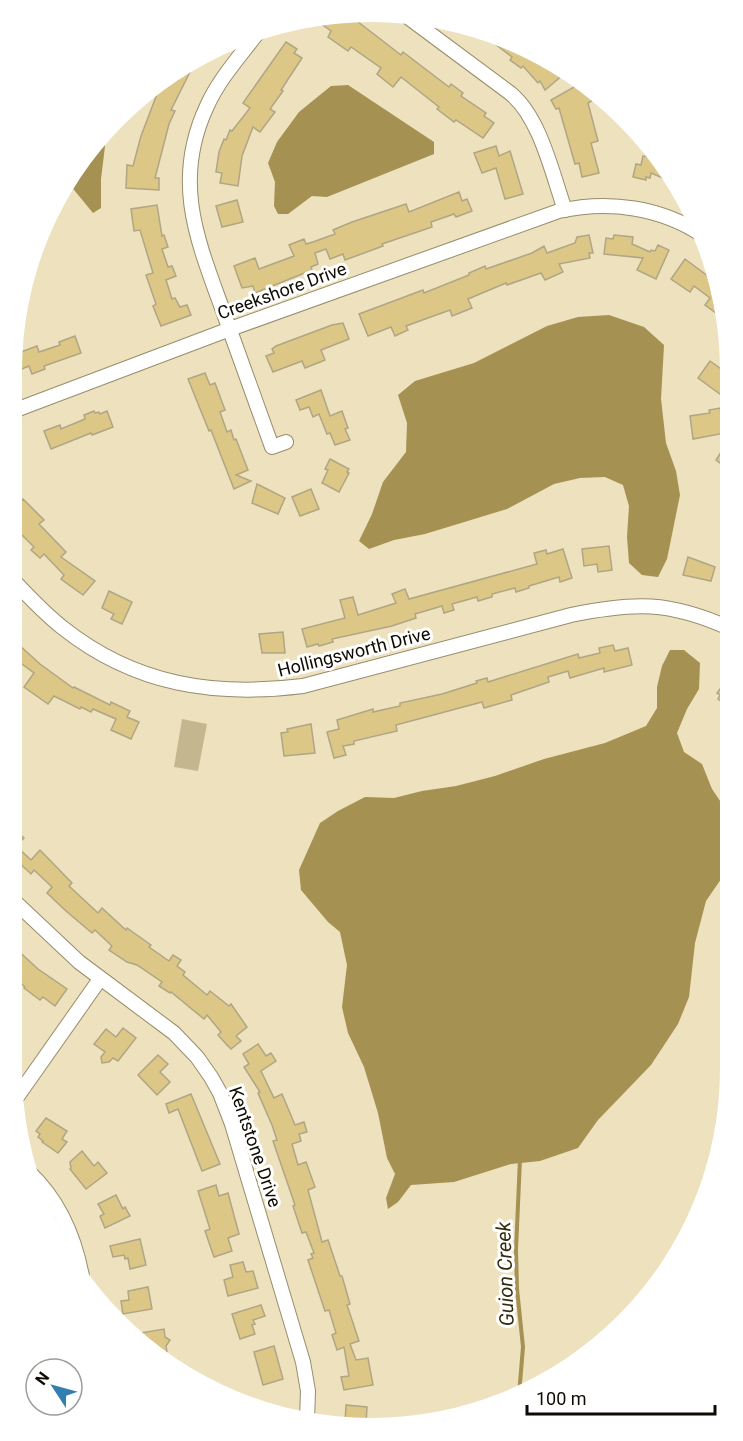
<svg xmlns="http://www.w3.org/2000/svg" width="743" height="1441" viewBox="0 0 743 1441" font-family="Roboto,sans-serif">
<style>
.green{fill:#c4b790}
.water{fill:#a59152}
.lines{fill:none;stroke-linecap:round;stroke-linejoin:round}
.stream{stroke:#a59152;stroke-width:4}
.building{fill:#dcc787;stroke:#b0a684;stroke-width:1.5}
.minor-casing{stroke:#978d6c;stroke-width:16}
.minor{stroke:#fff;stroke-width:14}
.labels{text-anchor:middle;stroke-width:6;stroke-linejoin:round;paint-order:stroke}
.street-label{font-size:18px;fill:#0f0b02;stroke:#fff}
.water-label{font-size:20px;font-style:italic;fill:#342b0d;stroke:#fff}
</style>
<rect width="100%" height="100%" fill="#ede1be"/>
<polygon class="green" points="182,719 207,724 198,771 174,767"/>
<g class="water">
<polygon points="348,85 434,142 434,154 327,197 312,196 288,214 278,214 274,206 275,182 268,163 277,142 299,112 331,86"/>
<polygon points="106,138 101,179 101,208 93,213 70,185"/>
<polygon points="609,315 644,327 664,345 661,399 666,443 676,471 680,495 667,559 658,577 642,575 629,563 627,537 629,506 623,485 605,477 580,478 554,484 507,509 425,534 394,540 369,549 359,541 372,514 383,482 406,452 407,423 398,395 415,381 474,363 547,326 578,317"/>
<polygon points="670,650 684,650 700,663 699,689 687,709 677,733 684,752 702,764 712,789 729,814 730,866 706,901 695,943 689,997 678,1024 651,1065 598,1120 578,1148 540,1161 511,1164 454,1182 411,1185 398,1202 388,1209 386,1198 395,1174 387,1158 378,1113 364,1067 348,1033 342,1007 347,965 340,932 328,922 301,890 299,870 320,823 338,811 365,797 394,798 422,791 456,786 495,776 544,759 605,743 646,726 657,708 657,687 662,666"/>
</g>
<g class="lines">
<polyline class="stream" points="519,1395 523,1347 517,1289 516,1250 520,1159"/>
</g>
<g class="building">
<polygon points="353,18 401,55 403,52 449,87 451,84 463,93 461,96 486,113 484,116 494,123 483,138 456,120 454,122 437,109 439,107 401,77 393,87 377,74 381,68 351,47 348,51 328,37 331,31 320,23"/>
<polygon points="486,37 531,49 529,53 544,64 547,60 564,74 545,90 540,81 538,83 523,66 521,68 510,60 512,57"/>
<polygon points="286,42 297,49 294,53 302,58 281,90 283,91 270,109 275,112 260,132 253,127 242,156 238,186 220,183 222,173 216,172 219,152 224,139 226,140 230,130 232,131 250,108 243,103"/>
<polygon points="192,68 171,110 175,111 169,124 155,178 159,178 159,190 126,188 127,165 133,166 141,136 157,94 152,91"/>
<polygon points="581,83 588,87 595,99 588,103 598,141 591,143 599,173 582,177 579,163 575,164 559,108 556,109 551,100"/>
<polygon points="496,146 499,156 510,151 523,194 505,199 496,168 482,173 474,153"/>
<polygon points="643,156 660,159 670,171 677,184 651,173 650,178 646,177 646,180 633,177 636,164 641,165"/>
<polygon points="459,192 462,201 467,199 472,211 456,217 454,214 431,222 432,227 382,244 383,246 345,260 343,254 330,259 326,249 315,253 318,264 311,267 312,270 255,293 253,286 242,288 234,266 255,258 259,269 294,256 289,245 304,239 306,244 313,242 335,234 333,230 352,222 406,204 409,212"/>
<polygon points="237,200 243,222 222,227 216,206"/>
<polygon points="157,205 162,236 164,235 168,247 162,249 168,267 172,266 176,276 166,280 172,299 175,298 180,307 187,305 191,315 161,326 153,306 156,304 146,275 153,273 140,230 134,231 131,209"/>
<polygon points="589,235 593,253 589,253 590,258 559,264 563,272 545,280 541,273 507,285 506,283 468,299 472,308 452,316 450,310 406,326 408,330 395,336 391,327 368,336 359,314 423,290 424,293 469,275 469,273 485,266 486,269 532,253 544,246 547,253 575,243 577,237"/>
<polygon points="614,235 633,237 632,244 650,252 651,250 655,251 658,245 669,250 656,279 637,270 643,258 604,254 606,238 613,239"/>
<polygon points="685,259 717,283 724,310 720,316 705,305 710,298 694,286 690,292 671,279"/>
<polygon points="343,323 349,339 321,350 325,360 305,368 302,361 273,372 266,356 274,353 272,349 276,346 332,325"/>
<polygon points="75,336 81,353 44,366 45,369 32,374 29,366 17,371 13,355 37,346 39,352 60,345 59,342"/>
<polygon points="710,361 728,374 728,390 724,397 698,378"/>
<polygon points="205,373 210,385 215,383 225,410 220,412 227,432 231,430 234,440 236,439 248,470 236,475 251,481 234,489 211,430 209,431 188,379"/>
<polygon points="321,390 330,416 342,411 348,428 345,429 350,440 335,445 330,433 327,434 319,414 313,417 309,407 300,410 296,400"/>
<polygon points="720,408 725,433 693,439 690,416 710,413 709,410"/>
<polygon points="94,411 95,413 99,412 100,414 107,411 113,427 92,435 91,433 51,449 44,431 60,425 61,429 85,419 84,415"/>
<polygon points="728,441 728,469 716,460"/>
<polygon points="330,459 349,469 347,472 349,473 339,492 322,483 328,470 325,469"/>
<polygon points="257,484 285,498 278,514 252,503"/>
<polygon points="311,489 319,509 300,516 292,497"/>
<polygon points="23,499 44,520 39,524 66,552 61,557 95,581 83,595 61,579 64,575 44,554 40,558 31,550 34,547 13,526 13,509"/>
<polygon points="609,546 612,570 598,572 597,564 584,566 582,549"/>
<polygon points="563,549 572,578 560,582 559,577 529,586 529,588 516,592 515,588 492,594 492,597 478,601 477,597 452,604 454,610 444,613 442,606 415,614 416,618 392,626 332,639 333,642 319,646 318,644 307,647 302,629 345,618 340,600 353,597 358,615 396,603 392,594 405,589 409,599 537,564 534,553 546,550 547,554"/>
<polygon points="688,557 715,567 711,581 683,575"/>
<polygon points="109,591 132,602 122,624 111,619 114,614 102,608"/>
<polygon points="283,632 285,653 262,653 259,634"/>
<polygon points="18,644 40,664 73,688 74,687 110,705 111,702 130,711 127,717 139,722 131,739 111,730 116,719 93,709 91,712 81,707 80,709 54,696 48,704 24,687 34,673 19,662 12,669 12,650"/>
<polygon points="613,645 615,651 628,648 632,665 604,672 604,668 570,678 568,671 548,677 549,682 511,695 512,700 484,708 482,702 396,725 397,731 354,741 354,744 343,746 346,755 334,758 327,732 339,729 337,720 373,709 373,712 400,706 400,703 442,694 477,683 476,681 487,678 488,682 578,654 579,658 600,653 599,648"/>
<polygon points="729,677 729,707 718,699 720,695 717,693"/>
<polygon points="311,724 315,753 284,756 281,733 288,732 287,729"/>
<polygon points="12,827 24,838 16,846 31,860 40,850 72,883 69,886 98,913 102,908 126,930 127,928 151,945 149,947 169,961 173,955 181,960 177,966 185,972 183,975 207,995 210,991 229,1006 231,1004 247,1027 236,1036 241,1041 231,1049 227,1045 218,1035 221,1032 207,1015 204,1019 171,992 170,993 159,986 162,982 137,965 127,962 109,950 112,946 95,930 92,933 66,911 47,893 52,887 34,870 31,874 12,856"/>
<polygon points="12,945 38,969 67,989 55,1006 43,997 40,1000 24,988 25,987 12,975"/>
<polygon points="123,1028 136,1038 118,1061 113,1058 109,1062 102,1063 101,1057 105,1052 94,1044 106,1029 116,1037"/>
<polygon points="258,1044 266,1056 271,1053 276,1061 261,1071 274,1098 282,1094 295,1125 304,1122 307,1132 299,1134 301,1141 292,1144 298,1165 306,1162 315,1187 308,1190 322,1242 328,1240 340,1276 342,1276 350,1304 347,1305 359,1341 350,1344 356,1360 368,1358 373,1385 344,1390 341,1377 349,1376 344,1347 337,1350 332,1335 336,1333 329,1310 325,1311 308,1260 313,1258 311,1254 314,1253 306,1232 302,1233 293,1206 295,1205 273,1141 277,1140 272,1125 258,1093 260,1092 244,1067 249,1064 243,1054"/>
<polygon points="158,1055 168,1064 160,1072 170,1082 157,1095 138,1075"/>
<polygon points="191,1094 220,1164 202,1171 178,1109 169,1113 166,1104"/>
<polygon points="46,1118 67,1131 62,1139 67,1142 58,1153 42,1142 43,1141 38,1137 40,1134 36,1131"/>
<polygon points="82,1151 94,1166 98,1162 107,1173 86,1189 70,1169 71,1168 70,1162"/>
<polygon points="216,1185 219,1196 228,1193 239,1234 228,1238 232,1251 214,1257 205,1231 210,1229 198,1191"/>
<polygon points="116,1195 123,1209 125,1207 130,1216 105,1228 100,1216 104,1214 98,1204"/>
<polygon points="140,1239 146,1265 130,1269 128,1258 125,1259 124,1255 113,1257 110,1246"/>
<polygon points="243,1262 246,1272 253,1271 258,1288 228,1296 224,1280 233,1277 230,1265"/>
<polygon points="148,1287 152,1309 123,1314 121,1301 129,1300 128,1291"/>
<polygon points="261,1305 265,1316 253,1320 255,1324 252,1325 255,1334 240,1339 232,1314"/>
<polygon points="164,1329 165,1337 170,1340 166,1346 167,1352 156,1354 135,1334"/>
<polygon points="274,1346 283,1379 263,1385 254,1352"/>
<polygon points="346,1405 367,1407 366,1425 345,1423"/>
</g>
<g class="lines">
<g class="minor-casing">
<g id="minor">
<path d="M405 15 510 93C540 117 552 173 565 210"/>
<path d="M259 31C241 55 219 79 207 106 170 185 200 246 227 322 242 363 257 405 272 447L286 442"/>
<path d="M13 411 230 329 559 211C609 200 661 207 704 236"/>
<path d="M13 580C29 597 45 614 63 628 135 685 214 697 303 686L571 615C634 602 669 601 729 628"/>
<polyline points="12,899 79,962 174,1033 197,1057 211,1077 220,1093 232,1124 303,1362 308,1391 307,1420"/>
<polyline points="17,1097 100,979"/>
<path d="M29 1172C61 1202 76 1240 83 1282"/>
</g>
</g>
<use href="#minor" class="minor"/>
</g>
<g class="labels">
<g class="street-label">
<text transform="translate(282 291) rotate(-20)" y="6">Creekshore Drive</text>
<text transform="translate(354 652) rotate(-14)" y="6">Hollingsworth Drive</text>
<text transform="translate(255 1147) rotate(71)" y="6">Kentstone Drive</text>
</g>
<g class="water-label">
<text transform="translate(505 1274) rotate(-92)" y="7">Guion Creek</text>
</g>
</g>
<path d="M0 0H743V1441H0ZM371 22H371A349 349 0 0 1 720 371V1069A349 349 0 0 1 371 1418H371A349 349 0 0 1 22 1069V371A349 349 0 0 1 371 22Z" fill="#fff" fill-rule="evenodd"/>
<g transform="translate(54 1387) rotate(306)"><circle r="28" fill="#ffffff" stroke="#9f9d9a" stroke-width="1.5"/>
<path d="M0-4.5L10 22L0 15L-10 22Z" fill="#337eb1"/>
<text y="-9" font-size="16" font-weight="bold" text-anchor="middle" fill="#0f0b02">N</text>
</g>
<path d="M527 1405v9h188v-9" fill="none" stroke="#0f0b02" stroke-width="3"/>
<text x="536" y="1405" font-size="18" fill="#0f0b02" stroke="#ffffff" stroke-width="4.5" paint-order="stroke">100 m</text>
</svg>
